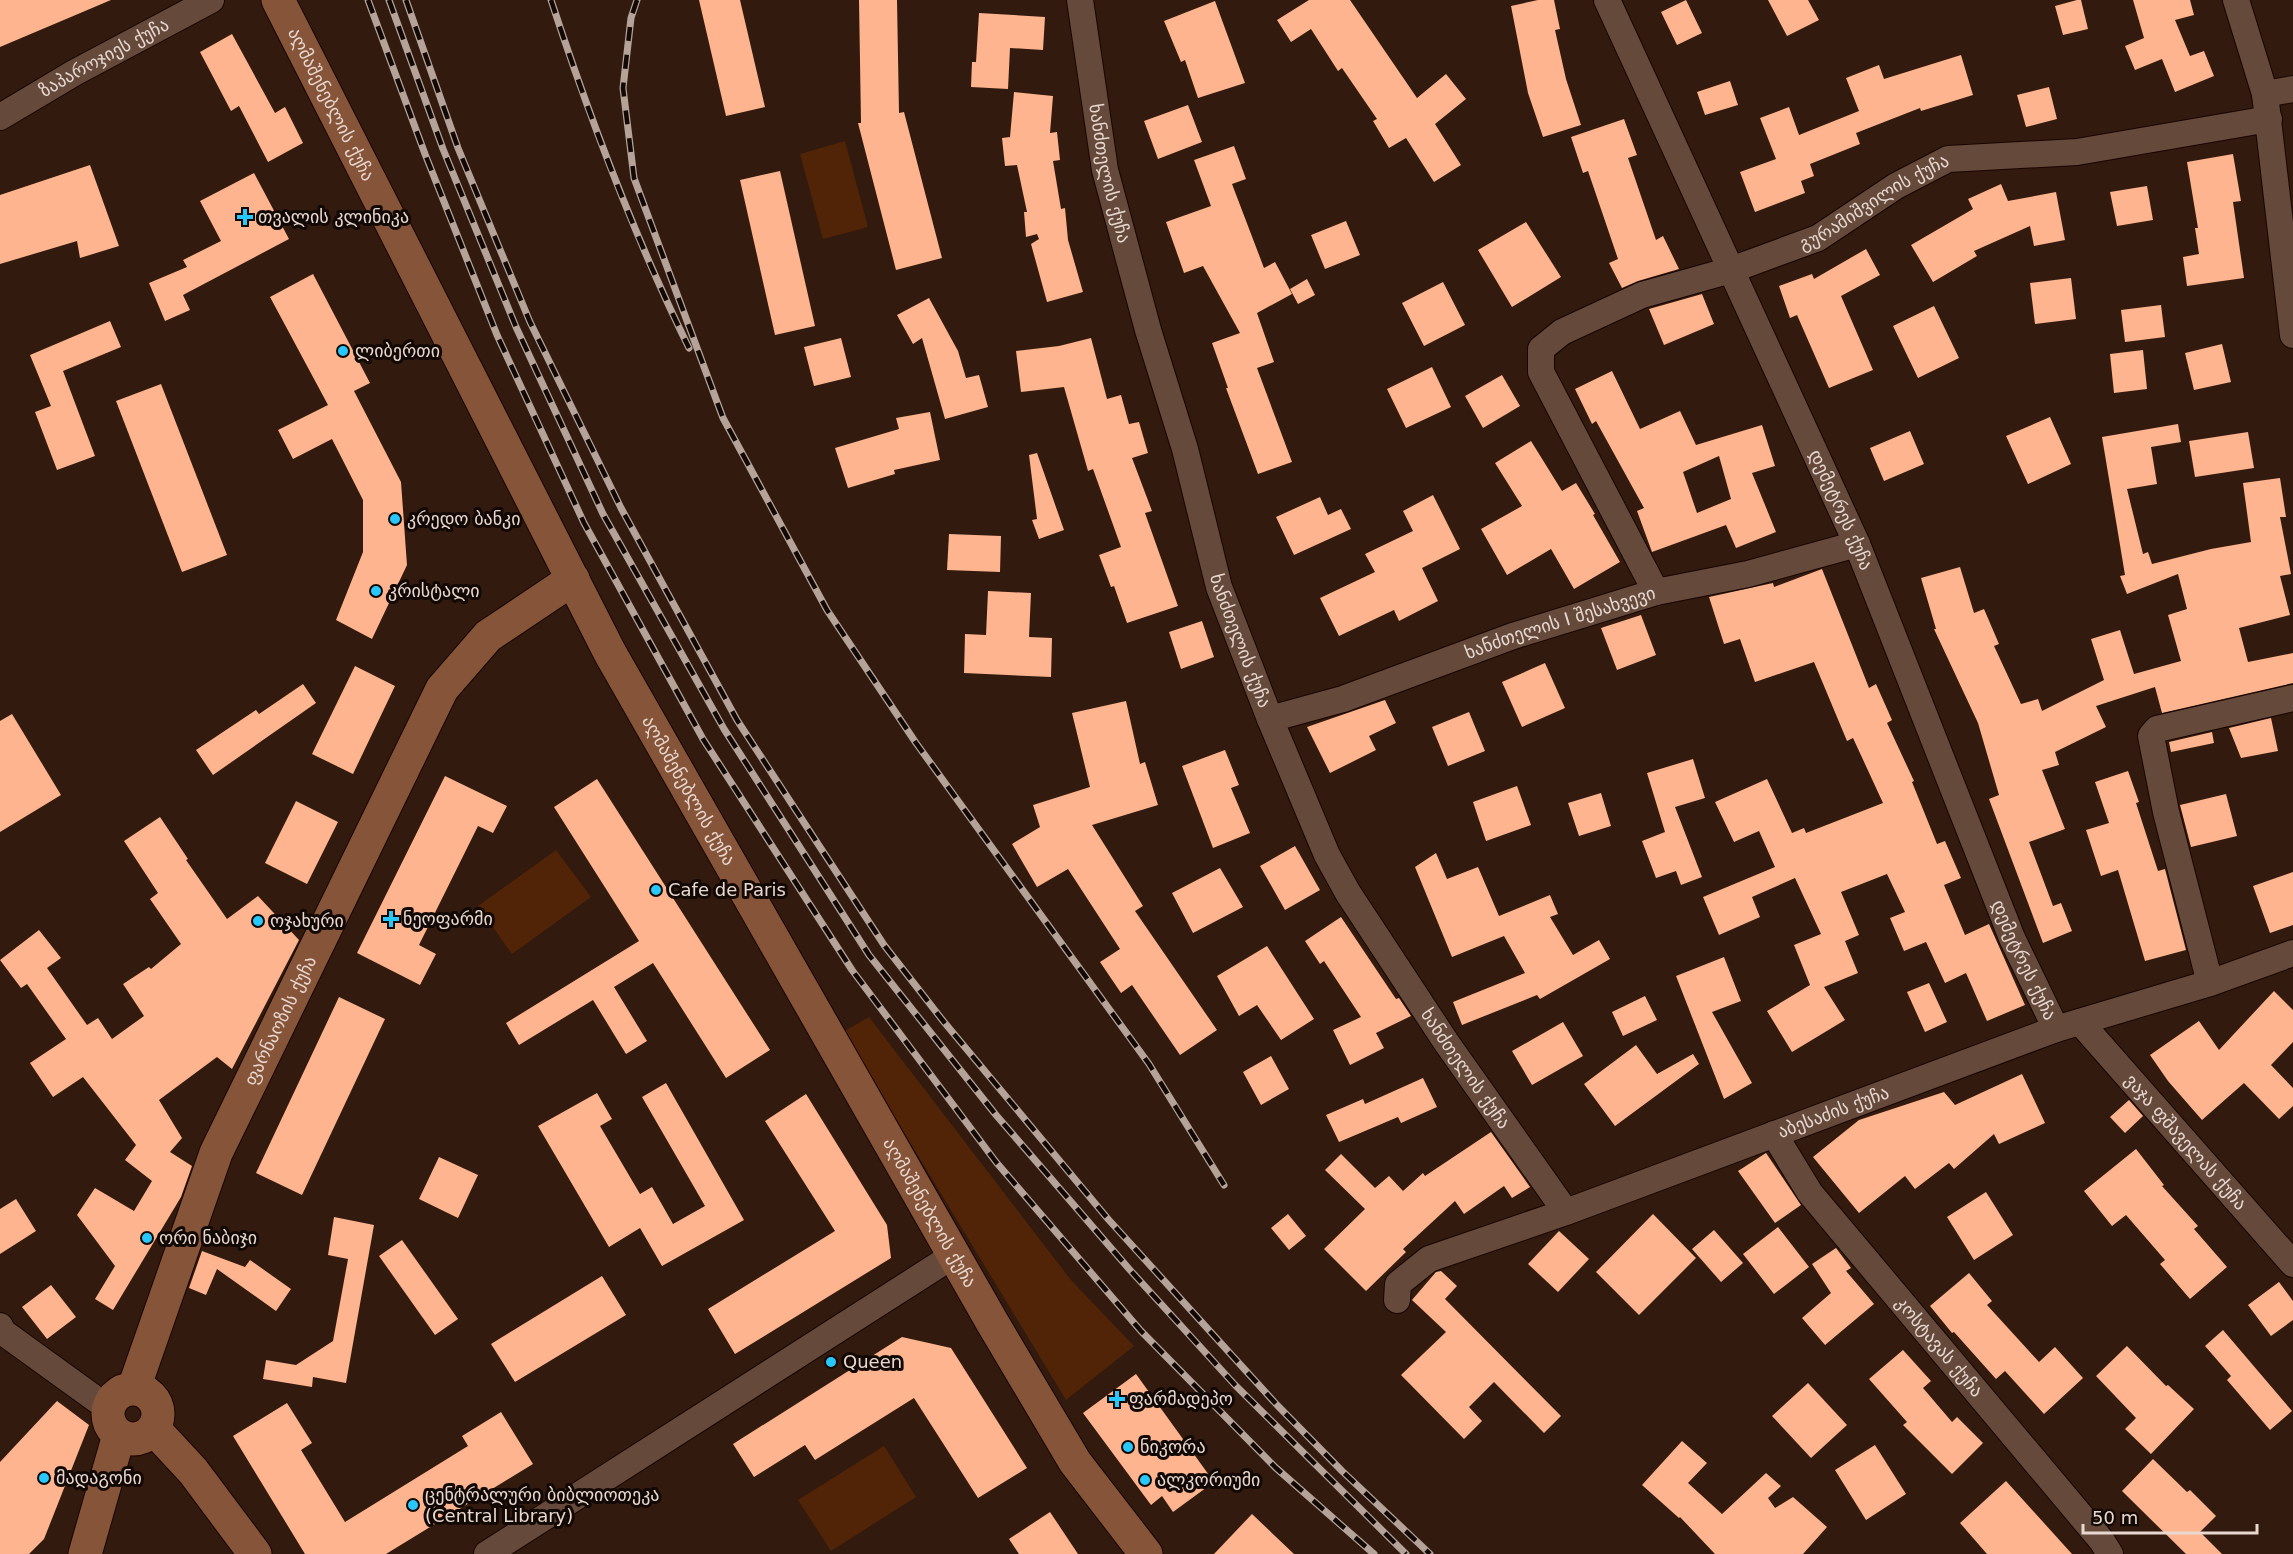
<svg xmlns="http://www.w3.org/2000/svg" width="2293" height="1554" viewBox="0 0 2293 1554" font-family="'DejaVu Sans','Noto Sans Georgian',sans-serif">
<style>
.green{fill:#512307}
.building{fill:#fdb48f;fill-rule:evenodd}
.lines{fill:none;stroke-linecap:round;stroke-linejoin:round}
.street-casing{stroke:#190500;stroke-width:28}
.secondary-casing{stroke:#190500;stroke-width:35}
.street{stroke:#654a3c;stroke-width:26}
.secondary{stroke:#865439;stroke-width:33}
.rail-casing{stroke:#b5a39a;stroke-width:7}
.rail{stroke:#120804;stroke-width:4.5;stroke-dasharray:14;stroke-linecap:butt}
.poi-dot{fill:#28c8ff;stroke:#120804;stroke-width:2}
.labels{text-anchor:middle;stroke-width:6;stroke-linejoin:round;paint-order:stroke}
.street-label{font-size:18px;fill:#e8d8d0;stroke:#120804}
.poi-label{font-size:18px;fill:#e8d8d0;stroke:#120804;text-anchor:start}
</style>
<rect width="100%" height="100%" fill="#321a0e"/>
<g class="green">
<polygon points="845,141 868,227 823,239 800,154"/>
<polygon points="556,850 591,897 512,954 478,906"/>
<polygon points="869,1017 1071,1280 1134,1346 1066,1400 843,1032"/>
<polygon points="884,1446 916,1497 831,1551 798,1500"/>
</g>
<g class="building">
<polygon points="0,0 111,0 0,47"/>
<polygon points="699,0 740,0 765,107 726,116"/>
<polygon points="859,0 897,0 899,113 904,112 942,258 896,270 858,123 861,123"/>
<polygon points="1309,0 1350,0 1417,98 1446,74 1466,99 1435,124 1461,165 1434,182 1406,138 1389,148 1373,121 1377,119 1342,68 1338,71 1311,29 1291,42 1277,20"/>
<polygon points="1538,0 1554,0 1560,29 1555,30 1566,79 1581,125 1543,137 1528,93 1511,6"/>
<polygon points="1686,0 1702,33 1677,45 1661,12"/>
<polygon points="1768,0 1808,0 1819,20 1787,36"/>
<polygon points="2077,0 2081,0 2088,29 2063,35 2055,6"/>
<polygon points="2133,0 2190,0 2194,15 2175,20 2190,56 2204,51 2214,76 2175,92 2162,59 2135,70 2125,46 2144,38"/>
<polygon points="1215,1 1245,83 1198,98 1185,60 1181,62 1164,21"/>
<polygon points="979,13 1045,17 1043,50 1010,48 1008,89 971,87 972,62 976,62"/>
<polygon points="232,34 275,113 285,107 303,143 268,162 239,106 231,111 200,52"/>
<polygon points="1961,55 1973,95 1921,111 1920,108 1856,133 1860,144 1810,164 1814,176 1801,181 1805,193 1755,212 1740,172 1776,159 1760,118 1789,107 1799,135 1859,111 1846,78 1879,65 1884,79"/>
<polygon points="1730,81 1738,105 1705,115 1697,92"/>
<polygon points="2049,87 2057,119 2026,127 2017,95"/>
<polygon points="1014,92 1053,96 1050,133 1057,132 1060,160 1053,161 1061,209 1065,208 1068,240 1083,292 1047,302 1031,244 1039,239 1037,234 1026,237 1024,212 1027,212 1017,165 1005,166 1002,138 1010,137"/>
<polygon points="1188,105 1202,142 1158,159 1144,121"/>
<polygon points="1624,119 1637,155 1628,158 1656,240 1663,236 1679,269 1638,281 1622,288 1609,263 1618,259 1588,171 1583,173 1571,137"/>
<polygon points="1234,146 1246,179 1232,184 1264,268 1275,262 1292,294 1257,313 1274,362 1257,368 1292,462 1258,474 1226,388 1228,388 1212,343 1240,333 1203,266 1184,273 1166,222 1211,206 1194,160"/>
<polygon points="2233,154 2241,201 2233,202 2244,278 2187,286 2183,257 2199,254 2195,228 2198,228 2187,162"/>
<polygon points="90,165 119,246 80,258 77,241 0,264 0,195"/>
<polygon points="780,171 815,326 775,335 740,180"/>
<polygon points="254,173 289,239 183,295 190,310 165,321 149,283 187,267 183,260 221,241 200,201"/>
<polygon points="2001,184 2008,201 2056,192 2065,240 2034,246 2030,226 1974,251 1977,256 1933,282 1911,245 1973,209 1968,199"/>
<polygon points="2147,186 2153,220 2117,226 2110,192"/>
<polygon points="1346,221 1360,255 1325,269 1311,235"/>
<polygon points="1526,222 1561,277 1512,307 1478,250"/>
<polygon points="1866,249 1880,275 1841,296 1873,370 1829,388 1797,315 1790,318 1779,286 1812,274 1814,279"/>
<polygon points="313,274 370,383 354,391 401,482 407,565 372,639 336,620 363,552 363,500 332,439 293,459 278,430 328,405 270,297"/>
<polygon points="2071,278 2076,319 2035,324 2030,283"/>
<polygon points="1307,279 1315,295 1298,304 1290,289"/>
<polygon points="1443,282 1465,325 1424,346 1402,303"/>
<polygon points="1702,294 1714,324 1664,345 1649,309"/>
<polygon points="929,298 958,351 966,378 979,375 988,407 945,419 922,338 913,344 897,315"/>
<polygon points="2161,305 2165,337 2125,342 2121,310"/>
<polygon points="1934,306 1959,358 1918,378 1893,326"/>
<polygon points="110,321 121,347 63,371 95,456 57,470 35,412 51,406 30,355"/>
<polygon points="841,338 851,377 814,386 804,347"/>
<polygon points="1091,338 1107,399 1121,395 1129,424 1139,422 1148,453 1132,458 1152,511 1145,513 1178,606 1127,623 1114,586 1111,587 1099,555 1121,547 1093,469 1088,471 1064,387 1021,392 1016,351 1059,346"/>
<polygon points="2222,344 2231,382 2194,390 2185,353"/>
<polygon points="2143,350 2147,389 2114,393 2110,354"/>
<polygon points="1432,367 1451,407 1406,428 1387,389"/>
<path d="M1612 371 1640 429 1680 411 1696 445 1762 425 1775 466 1752 473 1776 532 1736 548 1726 525 1652 552 1637 511 1644 508 1596 421 1592 424 1575 389ZM1719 456 1731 499 1697 513 1683 472Z"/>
<polygon points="1502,375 1520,406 1483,428 1465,396"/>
<polygon points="161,384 227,555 182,572 116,401"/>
<polygon points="930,412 940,460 894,470 895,474 848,488 835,448 899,429 896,418"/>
<polygon points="2050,417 2071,464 2028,484 2006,436"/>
<polygon points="2178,424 2181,442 2151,447 2157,484 2127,489 2143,554 2148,552 2152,564 2211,549 2251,542 2243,483 2280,478 2286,517 2280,517 2291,574 2280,576 2290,615 2239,628 2248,662 2293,653 2293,683 2162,713 2155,687 2096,706 2106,727 2055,752 2059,765 2042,770 2065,829 2029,842 2053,906 2061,903 2072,931 2043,943 1989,799 1999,795 1978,723 1934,629 1936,629 1921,578 1960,567 1974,613 1984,609 1999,644 1994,646 2021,704 2038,699 2042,711 2104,680 2091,639 2120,630 2134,674 2181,661 2168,615 2187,609 2178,574 2127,594 2120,576 2125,575 2102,437"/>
<polygon points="1910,431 1924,464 1884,481 1870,448"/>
<polygon points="2248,432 2254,468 2195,477 2189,441"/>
<polygon points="1531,441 1562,491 1576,483 1595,514 1593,515 1620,562 1574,589 1551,549 1507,575 1481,529 1522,506 1495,463"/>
<polygon points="1037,453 1064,530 1039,539 1032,520 1037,519 1029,455"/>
<polygon points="1433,495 1460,549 1422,568 1438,601 1399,621 1394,610 1339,636 1320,598 1375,572 1365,554 1413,531 1403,511"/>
<polygon points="1320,497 1328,515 1341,509 1351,529 1294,555 1276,517"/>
<polygon points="949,534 1001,536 1000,572 947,570"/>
<polygon points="1822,569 1869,688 1876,684 1892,720 1887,723 1914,781 1912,782 1937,844 1945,841 1961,878 1944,885 1965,935 1989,924 2025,1005 1987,1021 1966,973 1945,983 1926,942 1904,951 1890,918 1905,912 1887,874 1841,892 1859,935 1845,941 1858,973 1824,987 1845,1020 1792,1052 1767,1011 1810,985 1794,945 1821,934 1795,878 1752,897 1760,917 1719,935 1703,897 1775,867 1759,831 1734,842 1715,802 1767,779 1792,833 1804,828 1806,833 1883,803 1853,738 1847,741 1814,662 1755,682 1740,639 1724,644 1709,597 1773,583 1774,587"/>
<polygon points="988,591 1031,593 1029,637 1052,638 1051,677 964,673 965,634 986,635"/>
<polygon points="1641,615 1656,655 1617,670 1601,628"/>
<polygon points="1202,621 1214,657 1181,669 1169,632"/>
<polygon points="1545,663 1565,708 1522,727 1502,682"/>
<polygon points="355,666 395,686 353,774 312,754"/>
<polygon points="303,684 316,703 213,775 196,750 256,710 259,714"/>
<polygon points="1385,700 1396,723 1369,736 1376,750 1330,773 1307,727"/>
<polygon points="1126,701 1140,764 1145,762 1158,805 1092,825 1143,906 1135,911 1217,1030 1180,1055 1132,985 1121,993 1100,962 1120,949 1068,869 1037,887 1012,844 1040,827 1033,805 1090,787 1072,713"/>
<polygon points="1469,712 1485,751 1448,766 1432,727"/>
<polygon points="12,714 61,795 0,832 0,721"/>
<polygon points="2271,718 2278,751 2241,758 2229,728"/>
<polygon points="2212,732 2214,743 2171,752 2169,742"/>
<polygon points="1225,750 1239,785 1231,788 1250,833 1213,848 1182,766"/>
<polygon points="1693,759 1705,798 1675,807 1702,877 1681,885 1676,871 1656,878 1642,841 1665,832 1647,773"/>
<polygon points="2128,771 2139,802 2136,803 2158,871 2165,869 2186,950 2145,961 2118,870 2101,876 2086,830 2109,823 2095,782"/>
<polygon points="445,776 507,806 493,833 478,826 419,945 436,954 420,985 357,953"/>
<polygon points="597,779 770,1050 726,1078 653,963 614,987 647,1041 626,1054 593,1000 519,1045 506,1023 639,941 554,807"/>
<polygon points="1517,786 1531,825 1486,841 1473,802"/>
<polygon points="1601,793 1611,826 1579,836 1568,803"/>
<polygon points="2226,794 2237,836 2191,847 2180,805"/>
<polygon points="296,801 338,822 307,884 265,863"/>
<polygon points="160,817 188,859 186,860 227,919 258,896 299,940 232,1069 217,1057 159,1100 182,1138 170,1152 192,1166 181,1197 113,1310 95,1299 115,1266 77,1215 95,1188 134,1211 152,1181 125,1160 136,1145 83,1077 53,1097 30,1063 66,1039 27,984 21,988 0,960 39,930 61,958 47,968 87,1025 98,1018 112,1039 144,1016 123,984 149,967 151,969 181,944 150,899 158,893 124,841"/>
<polygon points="1295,846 1320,890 1285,910 1260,866"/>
<polygon points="1436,853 1447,879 1478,867 1499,916 1550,895 1558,914 1550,917 1573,955 1599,940 1610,959 1540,999 1537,995 1462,1025 1453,1002 1525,973 1504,936 1452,957 1415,867"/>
<polygon points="1220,868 1243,907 1193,933 1172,893"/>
<polygon points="2293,872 2293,925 2270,933 2253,886"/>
<polygon points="1341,917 1396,999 1399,998 1411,1016 1376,1033 1384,1048 1350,1065 1333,1030 1361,1017 1324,961 1320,964 1305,941"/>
<polygon points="1267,946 1314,1019 1281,1040 1257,1005 1239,1016 1217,976"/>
<polygon points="1724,957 1741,1001 1712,1012 1752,1083 1724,1099 1676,976"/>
<polygon points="1929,983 1947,1022 1925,1032 1907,992"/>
<polygon points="2274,991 2293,1010 2293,1042 2271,1065 2293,1088 2293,1106 2279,1119 2244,1083 2202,1120 2168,1081 2150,1055 2199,1021 2219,1050"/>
<polygon points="1645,996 1657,1020 1623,1036 1612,1012"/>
<polygon points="339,997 385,1019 302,1195 256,1173"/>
<polygon points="1563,1022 1583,1056 1532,1085 1512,1051"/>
<polygon points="1636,1045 1657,1074 1693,1054 1699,1064 1615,1126 1584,1084"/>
<polygon points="1271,1056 1289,1089 1261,1105 1243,1072"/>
<polygon points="2022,1074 2045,1123 1999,1144 1994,1134 1954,1169 1949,1163 1915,1189 1905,1176 1859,1213 1813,1157 1859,1120 1944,1092 1955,1105"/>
<polygon points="1423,1078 1437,1107 1401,1123 1398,1117 1339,1142 1326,1115 1363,1099 1365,1104"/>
<polygon points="666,1083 744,1220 662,1266 640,1228 609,1247 538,1126 597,1093 612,1119 600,1126 640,1194 652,1187 673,1224 705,1206 642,1097"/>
<polygon points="806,1094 887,1225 891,1258 735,1354 708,1309 835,1231 765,1121"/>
<polygon points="2129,1100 2143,1116 2125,1133 2110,1117"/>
<polygon points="1491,1132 1530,1187 1512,1198 1504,1186 1464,1214 1455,1201 1403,1249 1406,1252 1366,1291 1324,1249 1365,1209 1325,1170 1341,1154 1375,1188 1389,1176 1403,1191 1423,1173 1425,1176"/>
<polygon points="2136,1149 2164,1185 2162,1186 2198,1226 2194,1229 2227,1267 2190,1299 2160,1264 2165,1260 2126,1215 2112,1226 2084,1191"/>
<polygon points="1766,1153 1801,1205 1775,1223 1738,1171"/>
<polygon points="439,1157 478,1175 458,1218 419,1199"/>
<polygon points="1986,1192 2013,1235 1974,1260 1947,1217"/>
<polygon points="16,1199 36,1231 0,1254 0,1209"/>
<polygon points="1288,1214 1306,1236 1289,1250 1271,1228"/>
<polygon points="1653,1214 1696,1258 1639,1315 1596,1272"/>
<polygon points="334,1217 374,1225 346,1383 313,1377 312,1387 263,1379 266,1360 296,1365 333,1341 348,1259 328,1255"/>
<polygon points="1778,1227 1809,1267 1774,1294 1743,1254"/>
<polygon points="1714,1230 1743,1263 1721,1282 1692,1249"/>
<polygon points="1559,1231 1589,1259 1558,1292 1528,1264"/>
<polygon points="402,1240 458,1319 435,1335 379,1256"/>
<polygon points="1836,1248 1851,1268 1846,1271 1874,1304 1825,1345 1802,1318 1831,1293 1812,1264"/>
<polygon points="202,1251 245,1267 250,1260 291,1289 276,1311 217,1269 206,1295 189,1288"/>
<polygon points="1441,1271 1457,1286 1445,1299 1561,1416 1544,1433 1494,1382 1469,1407 1482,1421 1464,1439 1401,1375 1446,1332 1412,1300 1436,1272"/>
<polygon points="1969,1273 1992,1301 1987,1305 2039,1362 2055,1347 2083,1378 2044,1414 2005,1371 1996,1379 1954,1332 1952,1333 1930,1306"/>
<polygon points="602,1276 626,1315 515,1382 491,1344"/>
<polygon points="2279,1282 2293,1301 2293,1320 2271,1336 2248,1305"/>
<polygon points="51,1285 76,1317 47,1339 22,1307"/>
<polygon points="2223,1330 2292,1411 2270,1430 2227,1380 2231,1376 2205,1346"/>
<polygon points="902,1337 951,1348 1027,1468 978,1498 914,1398 815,1460 805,1445 754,1477 733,1444"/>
<polygon points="2127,1346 2166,1386 2168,1385 2194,1409 2151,1454 2125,1429 2136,1418 2096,1376"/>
<polygon points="1903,1350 1931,1381 1923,1388 1952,1422 1957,1417 1983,1443 1952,1474 1903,1425 1907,1422 1869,1379"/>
<polygon points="1136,1374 1214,1482 1173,1512 1162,1496 1151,1505 1083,1413"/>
<polygon points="1808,1383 1847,1425 1811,1458 1772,1416"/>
<polygon points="57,1401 89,1425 44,1539 29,1554 0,1554 0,1462"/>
<polygon points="287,1403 312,1443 301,1450 345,1522 468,1446 462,1436 501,1412 533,1464 386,1554 305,1554 233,1436"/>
<polygon points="1682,1441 1707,1463 1688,1483 1722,1514 1766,1473 1781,1486 1768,1498 1775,1508 1793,1497 1827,1527 1803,1554 1715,1554 1680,1517 1679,1518 1642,1485"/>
<polygon points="1875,1445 1906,1494 1866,1520 1835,1470"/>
<polygon points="2153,1459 2187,1492 2190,1490 2216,1516 2200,1532 2222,1554 2186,1554 2122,1491"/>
<polygon points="2006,1481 2072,1554 1987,1554 1960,1523"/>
<polygon points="1050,1512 1078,1554 1019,1554 1009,1539"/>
<polygon points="1252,1514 1294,1554 1214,1554"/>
</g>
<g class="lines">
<g class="street-casing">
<g id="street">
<path id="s1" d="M1080 0 1105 170 1148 330 1185 449 1219 587 1270 719 1327 855 1348 893 1446 1042 1566 1212"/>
<path id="s2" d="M1607 0 1857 544 2012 938 2056 1029"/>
<polyline points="2236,0 2265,94 2293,335"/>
<polyline points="2265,94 2293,89"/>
<path id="s3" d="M0 117 74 73 211 0"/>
<path id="s4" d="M1656 592 1541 372V349L1562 332 1642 295 1731 270 1818 238 1896 186 1948 159 2077 152 2269 119"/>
<path id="s5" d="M1270 719 1343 699 1513 636 1656 592 1748 574 1857 544"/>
<polyline points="2210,983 2166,812 2151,736 2157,729 2293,698"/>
<path id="s6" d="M2080 1022 2293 1264"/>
<path id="s7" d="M1774 1134 1810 1193 2102 1541 2110 1554"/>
<path id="s8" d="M1397 1300 1398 1284 1429 1259 1566 1212 2056 1029 2210 983 2293 953"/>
<polyline points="0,1326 3,1332 108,1408"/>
<polyline points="487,1554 954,1255"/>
</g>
</g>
<g class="secondary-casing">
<g id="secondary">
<path id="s9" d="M278 0 610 653 992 1322 1075 1462 1146 1554"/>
<path id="s10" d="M134 1388 216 1153 442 689 488 636 573 579"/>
<circle cx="133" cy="1414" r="25"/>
<polyline points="154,1429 193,1471 255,1554"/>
<polyline points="85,1554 119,1435"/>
</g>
</g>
<use href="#street" class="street"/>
<use href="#secondary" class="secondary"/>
<g class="rail-casing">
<g id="rail">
<polyline points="368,0 425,154 497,335 584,523 703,739 852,970 996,1162 1141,1331 1276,1468 1374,1554"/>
<polyline points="389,0 443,149 516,327 603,514 724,729 869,955 996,1115 1130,1270 1235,1385 1406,1554"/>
<polyline points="406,0 458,148 530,322 621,508 737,720 884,945 944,1022 1108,1219 1277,1405 1342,1471 1430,1554"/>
<path d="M551 0C590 119 634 236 689 348"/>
<polyline points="637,0 631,18 623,88 634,178 723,418 827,610 916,743 1149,1064 1224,1185"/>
</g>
</g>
<use href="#rail" class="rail"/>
</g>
<g class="poi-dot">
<path d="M242 208h6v6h6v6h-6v6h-6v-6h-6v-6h6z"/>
<circle cx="343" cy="351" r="6"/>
<circle cx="395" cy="519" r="6"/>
<circle cx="376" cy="591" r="6"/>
<circle cx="656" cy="890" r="6"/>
<path d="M388 910h6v6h6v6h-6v6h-6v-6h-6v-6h6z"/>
<circle cx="258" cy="921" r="6"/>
<circle cx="147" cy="1238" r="6"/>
<circle cx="831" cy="1362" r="6"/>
<path d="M1114 1390h6v6h6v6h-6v6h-6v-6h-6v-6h6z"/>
<circle cx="1128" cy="1447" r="6"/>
<circle cx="44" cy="1478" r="6"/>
<circle cx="1145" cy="1480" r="6"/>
<circle cx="413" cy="1505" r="6"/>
</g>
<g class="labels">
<g class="street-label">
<text dy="6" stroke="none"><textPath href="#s3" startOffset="120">ზაპაროჯიეს ქუჩა</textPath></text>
<text dy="6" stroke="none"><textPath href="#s9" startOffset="117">აღმაშენებლის ქუჩა</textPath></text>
<text dy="6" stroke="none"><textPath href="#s1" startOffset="176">ხანძთელის ქუჩა</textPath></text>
<text dy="6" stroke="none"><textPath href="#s4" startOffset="638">გურამიშვილის ქუჩა</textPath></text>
<text dy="6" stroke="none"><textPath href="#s2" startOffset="561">დემეტრეს ქუჩა</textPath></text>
<text dy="6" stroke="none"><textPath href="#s5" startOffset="306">ხანძთელის I შესახვევი</textPath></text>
<text dy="6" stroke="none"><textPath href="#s1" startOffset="662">ხანძთელის ქუჩა</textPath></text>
<text dy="6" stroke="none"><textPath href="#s9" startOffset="891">აღმაშენებლის ქუჩა</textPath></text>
<text dy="6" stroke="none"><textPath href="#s2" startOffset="1047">დემეტრეს ქუჩა</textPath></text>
<text dy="6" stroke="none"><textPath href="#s10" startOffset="396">ფარნაოზის ქუჩა</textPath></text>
<text dy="6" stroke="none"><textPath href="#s1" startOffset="1148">ხანძთელის ქუჩა</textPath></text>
<text dy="6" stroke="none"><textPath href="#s8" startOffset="486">აბესაძის ქუჩა</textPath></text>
<text dy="6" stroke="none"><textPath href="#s6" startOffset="160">ვაჯა ფშაველას ქუჩა</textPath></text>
<text dy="6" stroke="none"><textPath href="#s9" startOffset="1377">აღმაშენებლის ქუჩა</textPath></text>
<text dy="6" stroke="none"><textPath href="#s7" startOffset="270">კოსტავას ქუჩა</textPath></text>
</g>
<g class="poi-label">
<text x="258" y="223">თვალის კლინიკა</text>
<text x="355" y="357">ლიბერთი</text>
<text x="407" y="525">კრედო ბანკი</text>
<text x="388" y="597">კრისტალი</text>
<text x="668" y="896">Cafe de Paris</text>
<text x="403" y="925">ნეოფარმი</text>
<text x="270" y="927">ოჯახური</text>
<text x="159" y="1244">ორი ნაბიჯი</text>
<text x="843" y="1368">Queen</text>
<text x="1129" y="1405">ფარმადეპო</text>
<text x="1140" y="1453">ნიკორა</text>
<text x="56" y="1484">მადაგონი</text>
<text x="1157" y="1486">ალკორიუმი</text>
<text x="425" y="1501">ცენტრალური ბიბლიოთეკა<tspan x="425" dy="21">(Central Library)</tspan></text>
</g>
</g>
<path d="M2083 1524v9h174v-9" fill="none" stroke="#e8d8d0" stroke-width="3"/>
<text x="2092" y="1524" font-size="18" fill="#e8d8d0" stroke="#120804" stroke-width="4.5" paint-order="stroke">50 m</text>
</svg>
